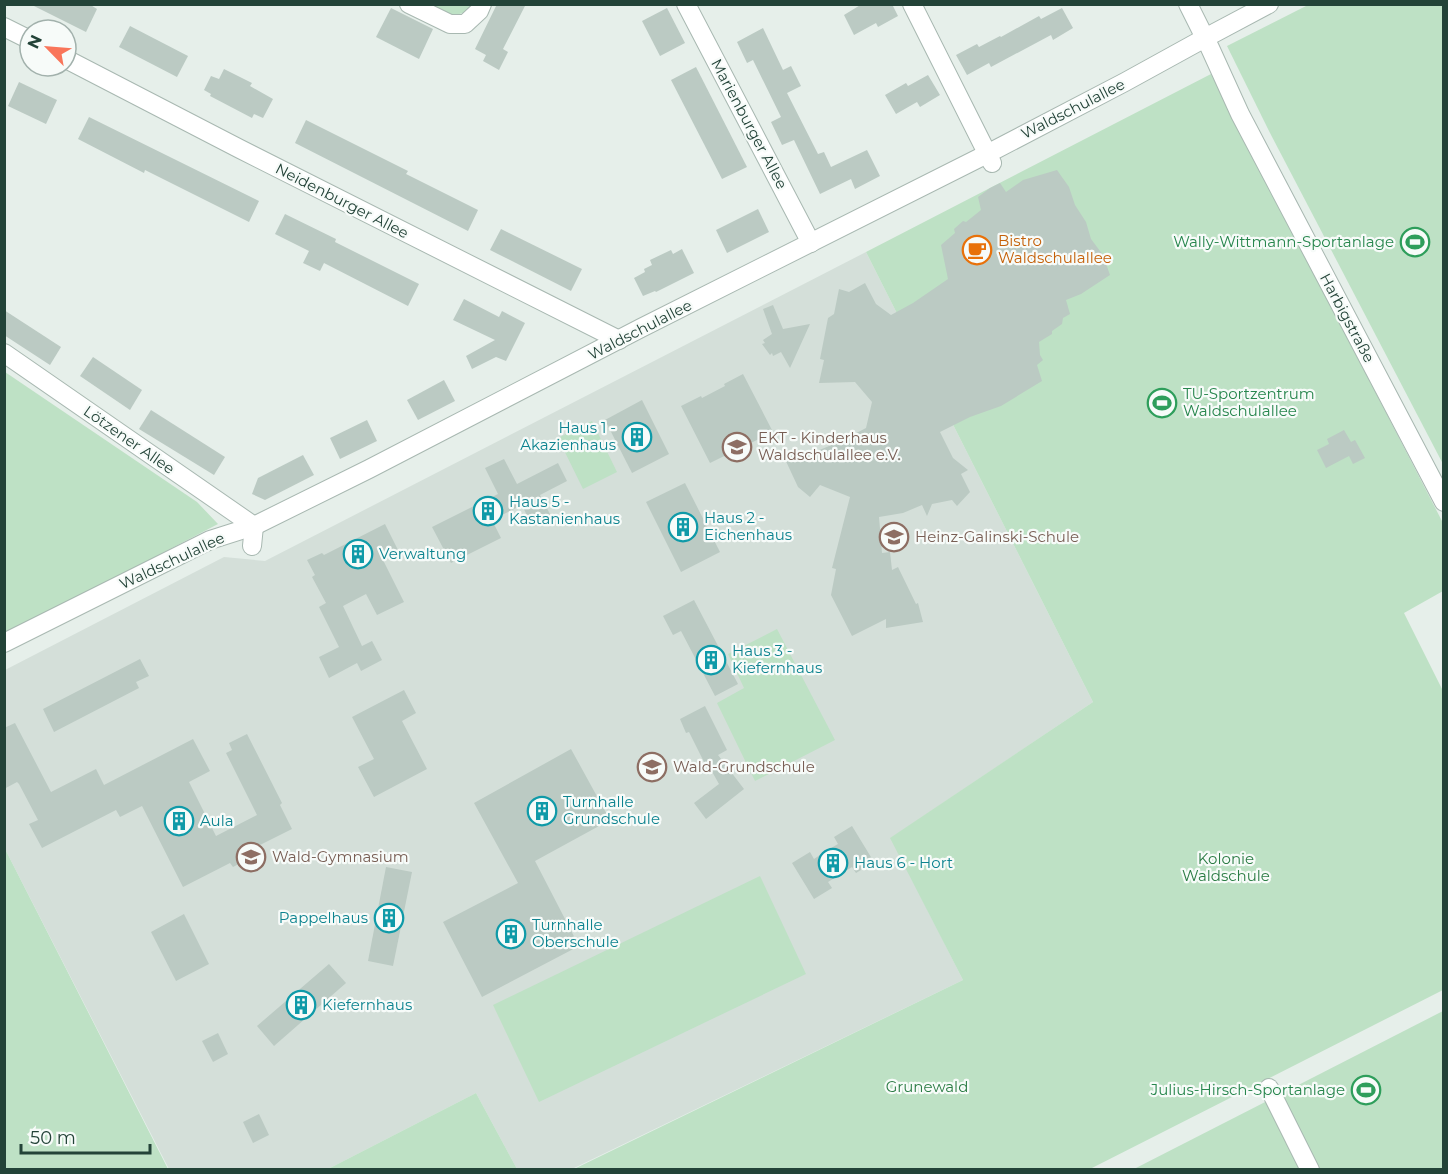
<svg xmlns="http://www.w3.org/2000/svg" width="1448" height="1174" viewBox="0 0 1448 1174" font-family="Montserrat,sans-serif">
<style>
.built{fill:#d4dfd9}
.green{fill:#bee1c5}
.building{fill:#bbcac3}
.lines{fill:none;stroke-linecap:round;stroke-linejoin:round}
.minor-casing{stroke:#a8b8b1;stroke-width:20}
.minor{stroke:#fff;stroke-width:18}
.labels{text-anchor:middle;stroke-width:4.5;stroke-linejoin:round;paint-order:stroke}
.street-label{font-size:15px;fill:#234338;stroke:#f7fbf9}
.food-label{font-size:15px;fill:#c56008;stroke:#f7fbf9;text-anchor:start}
.leisure-label{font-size:15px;fill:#27864d;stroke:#f7fbf9;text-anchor:end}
.culture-label{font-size:15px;fill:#0d838f;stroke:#f7fbf9;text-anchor:start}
.education-label{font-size:15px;fill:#785e54;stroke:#f7fbf9;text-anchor:start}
.park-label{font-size:15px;fill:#2b7c44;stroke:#f7fbf9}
</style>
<rect width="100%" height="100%" fill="#e6efea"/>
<polygon class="built" points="866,252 1093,702 891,838 963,980 572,1169 517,1169 476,1093 328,1169 169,1169 5,849 5,670 224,557 265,561"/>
<g class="green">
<path d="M431 5H476C457 19 451 16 429 8Z"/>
<polygon points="1308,5 1443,5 1443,464 1269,131 1227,46"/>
<polygon points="1211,74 1443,523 1443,591 1404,613 1443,691 1443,990 1090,1169 572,1170 963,980 890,838 1093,702 866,252"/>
<polygon points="5,372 197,502 218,524 5,635"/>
<polygon points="592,421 617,472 583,489 558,438"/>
<polygon points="777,629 835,740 755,781 717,703 744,688 728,654"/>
<polygon points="5,849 168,1169 169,1169 5,1169"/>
<polygon points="760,876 806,974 539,1102 493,1005"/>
<polygon points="1443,1011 1443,1169 1134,1169"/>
<polygon points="476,1093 517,1169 328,1169"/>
</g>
<g class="building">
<polygon points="30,4 89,4 97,9 86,32"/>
<polygon points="497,4 526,4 503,49 508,52 499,70 483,61 486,55 475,49"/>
<polygon points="862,4 892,4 898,16 878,27 876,23 854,35 844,15"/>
<polygon points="391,8 433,29 419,59 376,37"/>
<polygon points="667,8 685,43 660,56 642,21"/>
<polygon points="1062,8 1073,28 1053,40 1051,35 991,67 989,63 967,75 956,55 977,44 979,47 1000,36 1001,37 1039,16 1041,19"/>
<polygon points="130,26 188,56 177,77 119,47"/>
<polygon points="763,28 783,70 791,66 801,86 787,93 818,154 824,152 831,167 867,150 880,176 855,189 851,179 820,194 794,140 782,145 771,122 781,117 753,60 747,63 737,42"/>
<polygon points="696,67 747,167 722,179 671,80"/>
<polygon points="224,69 252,83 250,86 273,99 263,118 254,114 252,118 210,96 211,94 204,90 211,76 219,79"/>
<polygon points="928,75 940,95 920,107 917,102 896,114 885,95 906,83 908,86"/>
<polygon points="19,82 57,100 46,124 8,106"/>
<polygon points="89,117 259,201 249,222 145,170 144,173 78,139"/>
<polygon points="306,120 408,171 406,174 478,210 468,231 295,143"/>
<polygon points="1057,170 1069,187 1075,205 1086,222 1091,239 1103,255 1110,275 1081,294 1066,300 1070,314 1063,318 1062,324 1052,331 1052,334 1039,342 1040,355 1043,360 1037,365 1042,381 1001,406 970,417 940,432 953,458 968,470 961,474 970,492 957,506 952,500 932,504 927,516 922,505 903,513 879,517 882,553 890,552 892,570 898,567 916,604 918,603 923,622 886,628 886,619 852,636 831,595 836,569 832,568 850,497 820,485 810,497 798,487 784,457 802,455 817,451 834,444 841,438 843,440 866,428 872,402 855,382 819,383 824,360 820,359 828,318 834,314 839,289 849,292 865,283 876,304 891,315 913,303 948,279 941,245 955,233 954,229 963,221 966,222 981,210 978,197 990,188 1000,183 1006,192 1023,180"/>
<polygon points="758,209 769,232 727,253 716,230"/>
<polygon points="285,214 336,239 335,242 419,284 408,306 324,263 320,271 303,263 309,251 275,234"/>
<polygon points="501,229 582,269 571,291 490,250"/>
<polygon points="682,249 694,273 656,292 655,291 643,296 634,278 645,272 644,269 652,265 650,260 671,250 673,254"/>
<polygon points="464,299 499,317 502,311 525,323 506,361 496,357 472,369 466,356 495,340 453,320"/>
<polygon points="773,305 783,329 810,324 790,368 781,352 773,356 772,353 770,355 762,344 765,343 763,340 772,334 763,309"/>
<polygon points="4,310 61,347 50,365 4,335"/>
<polygon points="93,357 142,390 130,410 80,376"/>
<polygon points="743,374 773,432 710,463 681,406 701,396 702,398 725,386 724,384"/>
<polygon points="444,380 455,401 418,420 407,400"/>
<polygon points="642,400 669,454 632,473 605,420"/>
<polygon points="151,410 225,457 214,475 139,429"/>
<polygon points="367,420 377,441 340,459 330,438"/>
<polygon points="1344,430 1351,442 1355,440 1365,458 1353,464 1349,456 1326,468 1317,450 1329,444 1327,439"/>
<polygon points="303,455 314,475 265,500 252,494 258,478"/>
<polygon points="504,459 517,484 558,463 567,481 540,495 551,516 532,526 522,505 492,520 501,538 451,563 432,527 498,494 485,468"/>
<polygon points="685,483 720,552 681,572 646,502"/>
<polygon points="385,524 398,550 382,558 404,602 377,615 366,594 343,606 362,646 372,641 382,660 361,671 357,663 329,678 319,657 339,647 319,607 326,603 312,577 315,575 307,560 322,553 324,555"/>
<polygon points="694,600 738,684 715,696 681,631 673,635 663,616"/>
<polygon points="140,659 149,676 136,682 139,688 54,732 43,709"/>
<polygon points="404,690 416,713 402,721 427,769 374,797 358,767 374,759 352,717"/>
<polygon points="705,706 727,750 718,755 744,789 706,819 694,803 719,784 706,761 704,762 689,732 686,733 680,719"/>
<polygon points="15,723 51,792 96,769 104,785 193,739 210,771 189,782 216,836 257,815 226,753 232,750 229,743 247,734 282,803 280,805 292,829 258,846 262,852 233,867 230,863 183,887 142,806 120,817 116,810 42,848 29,824 38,820 19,784 17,782 4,789 4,728"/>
<polygon points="571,749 610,820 535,861 579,946 482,997 443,922 518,883 474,803"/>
<polygon points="852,826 874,862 856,873 852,867 828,882 832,888 814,899 792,863 810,852 814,859 826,851 838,844 834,837"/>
<polygon points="386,867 412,872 393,966 368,961"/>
<polygon points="184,914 209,964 176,981 151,932"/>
<polygon points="329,964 346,983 274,1046 257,1026"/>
<polygon points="218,1033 228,1054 213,1062 202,1041"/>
<polygon points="259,1114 269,1135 253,1143 243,1122"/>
</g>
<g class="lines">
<g class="minor-casing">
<g id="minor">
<polyline points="409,4 450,24 465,24 479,11 482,4"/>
<polyline points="686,4 811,243"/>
<polyline points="912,4 992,163"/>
<polyline points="1188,4 1210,48 1240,114 1444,502"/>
<polyline points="4,27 30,40"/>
<polyline points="66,59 240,149 619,340"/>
<polyline points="4,353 254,526"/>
<polyline points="252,546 254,526"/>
<polyline points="4,643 210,540 254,526 369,469 641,328 987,154 1125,82 1205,38 1269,4"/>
<polyline points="1269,1088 1310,1170"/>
</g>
</g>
<use href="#minor" class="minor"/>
</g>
<defs>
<g id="stadium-ring" transform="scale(1.5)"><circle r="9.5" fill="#f7fbf9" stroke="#2e9e5b" stroke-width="1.5"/><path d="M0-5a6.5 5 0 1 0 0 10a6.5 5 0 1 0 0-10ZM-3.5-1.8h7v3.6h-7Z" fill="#2e9e5b"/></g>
<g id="cafe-ring" transform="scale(1.5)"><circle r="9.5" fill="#f7fbf9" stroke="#e8710a" stroke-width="1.5"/><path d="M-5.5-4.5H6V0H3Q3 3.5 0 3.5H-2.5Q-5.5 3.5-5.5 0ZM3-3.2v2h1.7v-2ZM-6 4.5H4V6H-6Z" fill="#e8710a"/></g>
<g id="building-ring" transform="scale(1.5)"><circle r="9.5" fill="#f7fbf9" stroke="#0f9aa8" stroke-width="1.5"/><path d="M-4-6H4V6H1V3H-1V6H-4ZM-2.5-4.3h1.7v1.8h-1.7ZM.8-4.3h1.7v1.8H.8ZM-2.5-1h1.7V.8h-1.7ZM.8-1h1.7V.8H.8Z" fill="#0f9aa8"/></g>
<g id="school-ring" transform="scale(1.5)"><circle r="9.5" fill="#f7fbf9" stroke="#8d6e63" stroke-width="1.5"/><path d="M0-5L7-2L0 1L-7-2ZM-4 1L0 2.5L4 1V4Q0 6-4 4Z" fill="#8d6e63"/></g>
</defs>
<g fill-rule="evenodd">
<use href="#stadium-ring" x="1415" y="242"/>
<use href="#cafe-ring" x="977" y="250"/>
<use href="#stadium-ring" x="1162" y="403"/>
<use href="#building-ring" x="637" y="437"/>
<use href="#school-ring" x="737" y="447"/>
<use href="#building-ring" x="488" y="511"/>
<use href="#building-ring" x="683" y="527"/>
<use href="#school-ring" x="894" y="537"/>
<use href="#building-ring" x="358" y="554"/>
<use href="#building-ring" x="711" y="660"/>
<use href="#school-ring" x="652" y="767"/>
<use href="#building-ring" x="542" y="811"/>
<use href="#building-ring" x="179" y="821"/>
<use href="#school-ring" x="251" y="857"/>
<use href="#building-ring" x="833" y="863"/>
<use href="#building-ring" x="389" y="918"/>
<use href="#building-ring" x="511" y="934"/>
<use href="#building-ring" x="301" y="1005"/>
<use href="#stadium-ring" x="1366" y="1090"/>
</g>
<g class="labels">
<g class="street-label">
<text transform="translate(1073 109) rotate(-27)" y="5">Waldschulallee</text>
<text transform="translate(749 124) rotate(62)" y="5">Marienburger Allee</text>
<text transform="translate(342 201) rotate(27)" y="5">Neidenburger Allee</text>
<text transform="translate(1347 318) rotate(62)" y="5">Harbigstraße</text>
<text transform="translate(640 330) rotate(-27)" y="5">Waldschulallee</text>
<text transform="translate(129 440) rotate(35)" y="5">Lötzener Allee</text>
<text transform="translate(172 561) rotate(-25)" y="5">Waldschulallee</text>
</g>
<g class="food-label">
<text x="998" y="246">Bistro<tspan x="998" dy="17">Waldschulallee</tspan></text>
</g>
<g class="leisure-label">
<text x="1394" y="247">Wally-Wittmann-Sportanlage</text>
<text x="1183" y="399" text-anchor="start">TU-Sportzentrum<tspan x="1183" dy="17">Waldschulallee</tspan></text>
<text x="1345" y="1095">Julius-Hirsch-Sportanlage</text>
</g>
<g class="culture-label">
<text x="616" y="433" text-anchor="end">Haus 1 -<tspan x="616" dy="17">Akazienhaus</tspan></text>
<text x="509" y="507">Haus 5 -<tspan x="509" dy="17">Kastanienhaus</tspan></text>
<text x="704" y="523">Haus 2 -<tspan x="704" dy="17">Eichenhaus</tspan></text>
<text x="379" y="559">Verwaltung</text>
<text x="732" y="656">Haus 3 -<tspan x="732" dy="17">Kiefernhaus</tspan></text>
<text x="563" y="807">Turnhalle<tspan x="563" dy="17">Grundschule</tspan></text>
<text x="200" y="826">Aula</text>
<text x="854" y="868">Haus 6 - Hort</text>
<text x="368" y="923" text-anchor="end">Pappelhaus</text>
<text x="532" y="930">Turnhalle<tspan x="532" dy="17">Oberschule</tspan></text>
<text x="322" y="1010">Kiefernhaus</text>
</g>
<g class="education-label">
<text x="758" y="443">EKT - Kinderhaus<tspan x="758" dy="17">Waldschulallee e.V.</tspan></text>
<text x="915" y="542">Heinz-Galinski-Schule</text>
<text x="673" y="772">Wald-Grundschule</text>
<text x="272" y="862">Wald-Gymnasium</text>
</g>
<g class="park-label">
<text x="1226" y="864">Kolonie<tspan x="1226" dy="17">Waldschule</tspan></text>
<text x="927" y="1092">Grunewald</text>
</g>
</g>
<rect width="1448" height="1174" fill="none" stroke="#234338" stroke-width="12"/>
<g transform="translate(48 48) rotate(295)"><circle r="28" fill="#f7fbf9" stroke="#a2b1ac" stroke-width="1.5"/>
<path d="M0-4.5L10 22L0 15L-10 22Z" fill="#f9755a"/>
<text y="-9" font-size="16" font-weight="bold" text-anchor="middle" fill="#234338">N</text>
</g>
<path d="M21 1144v9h129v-9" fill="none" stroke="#234338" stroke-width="3"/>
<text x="30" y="1144" font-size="18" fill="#234338" stroke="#f7fbf9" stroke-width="4.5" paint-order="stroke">50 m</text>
</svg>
